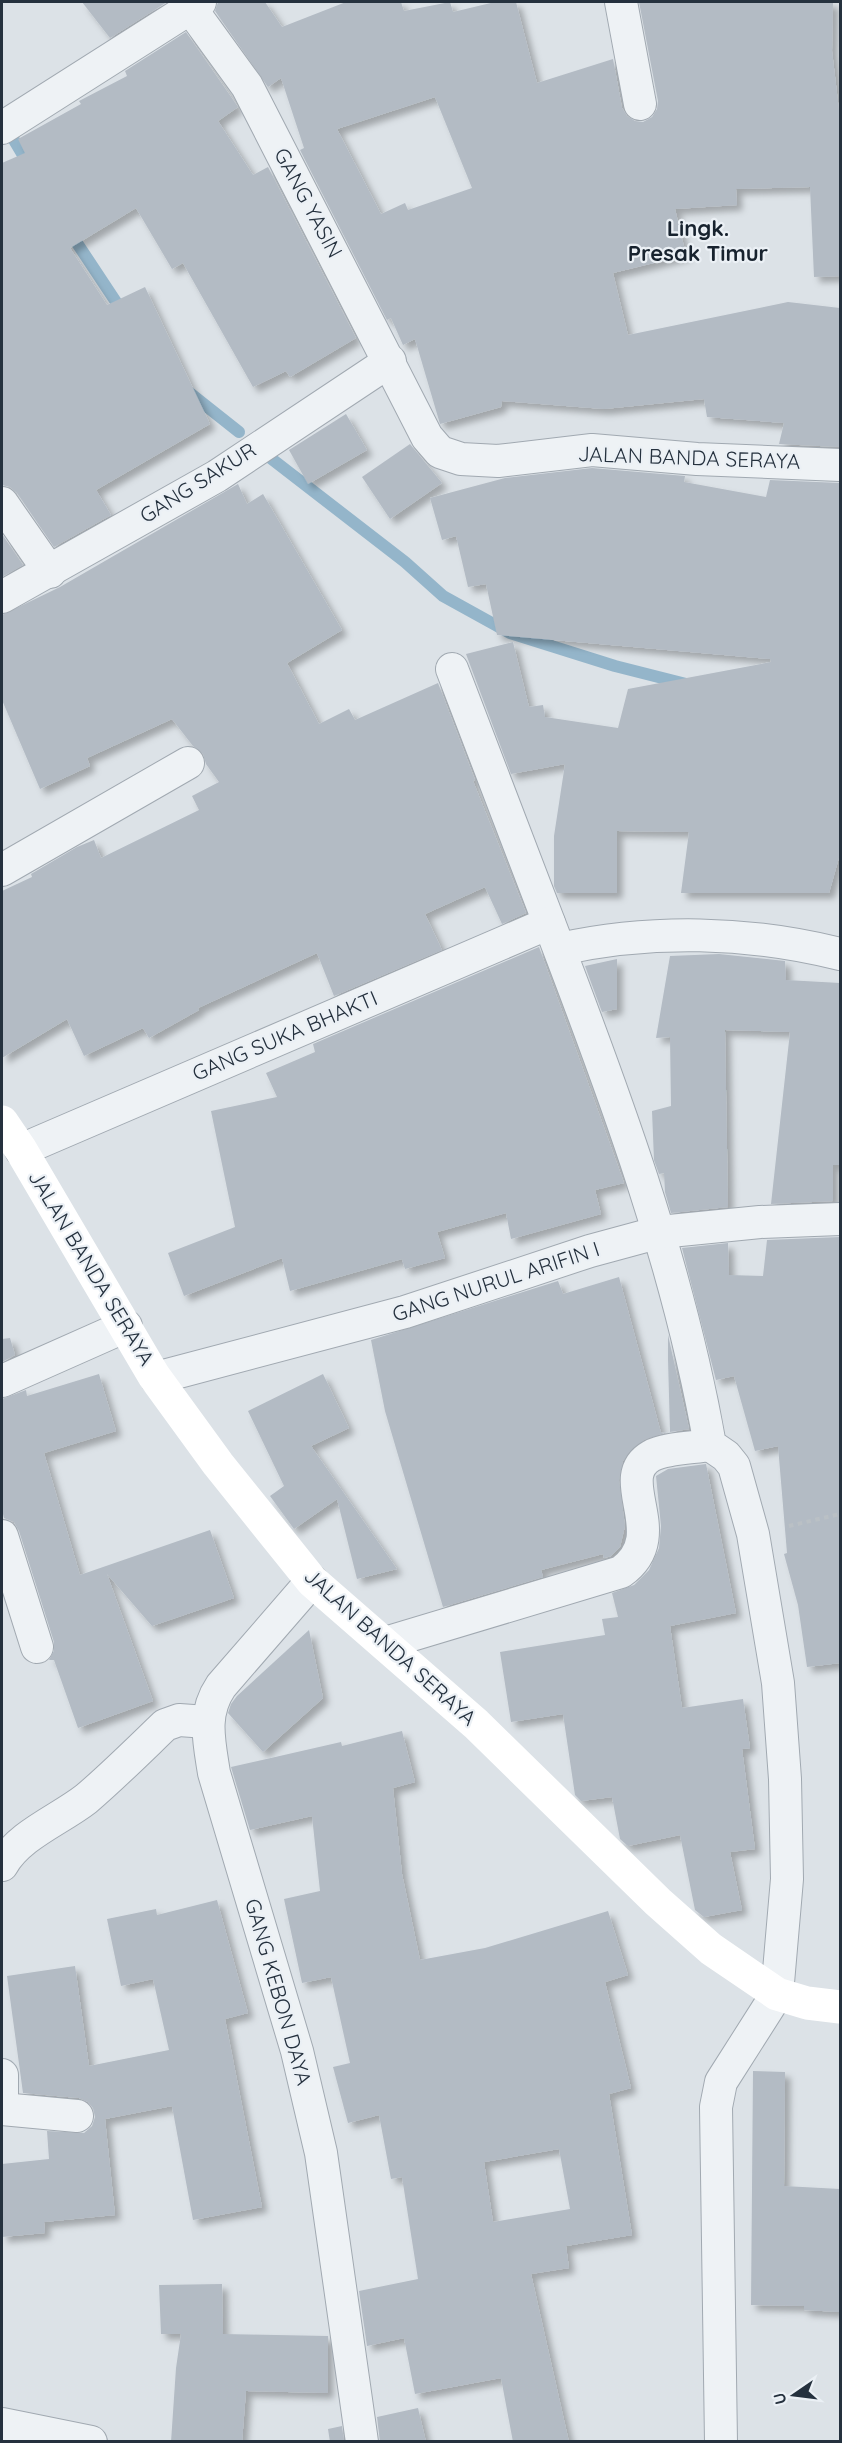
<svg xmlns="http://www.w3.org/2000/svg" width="842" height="2443" viewBox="0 0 842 2443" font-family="Quicksand,sans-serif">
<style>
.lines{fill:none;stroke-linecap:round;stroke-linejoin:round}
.stream{stroke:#94b5ca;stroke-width:12}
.building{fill:#b3bbc4;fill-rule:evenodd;filter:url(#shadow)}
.street-casing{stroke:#a1a9b1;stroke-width:34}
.path{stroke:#bac0c5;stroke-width:4;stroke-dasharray:4.5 4.5;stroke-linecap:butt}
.street{stroke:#eef2f5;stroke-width:32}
.secondary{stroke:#fff;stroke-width:33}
.labels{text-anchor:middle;stroke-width:4.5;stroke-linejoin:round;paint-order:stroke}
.street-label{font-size:21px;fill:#25313e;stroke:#ebf0f5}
.neighbourhood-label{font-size:22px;font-weight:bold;fill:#17222e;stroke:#ebf0f5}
</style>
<defs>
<filter id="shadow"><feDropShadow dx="5.5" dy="5.5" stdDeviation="3" flood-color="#0004"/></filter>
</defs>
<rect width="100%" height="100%" fill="#dce2e7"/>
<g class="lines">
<g class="stream">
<polyline points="11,135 30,167"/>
<polyline points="69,231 124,314"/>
<polyline points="186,390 239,432"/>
<polyline points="264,453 405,562 443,596 510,633 615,666 686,684"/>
</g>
</g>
<g class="building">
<polygon points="82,2 167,2 110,38"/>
<path d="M218 2H265L282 27 346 2H401L404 11 450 2 453 12 495 2H516L537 83 613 59 622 108 627 116 635 121 643 122 652 117 657 109 658 101 639 2H833L832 51 840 119V276L814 277 810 187 736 189 737 205 675 209 686 255 613 273 628 335 788 302 840 308V447L779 444 784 423 707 417 704 399 604 409 502 401 501 407 440 424 415 339 403 345 391 318 387 320 300 150 304 148 281 78 268 87 215 11ZM435 97 472 188 408 210 405 203 381 214 337 129Z"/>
<polygon points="186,32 238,107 218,121 253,175 268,167 356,338 290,377 286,371 253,387 183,263 172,269 136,208 70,248 107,305 145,287 210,424 96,490 111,515 54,547 17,493 10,487 2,485 2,163 25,153 18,139 81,104 79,101 127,76 125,71"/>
<polygon points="346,414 367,450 308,484 289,450"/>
<polygon points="410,444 442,483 390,519 362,477"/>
<polygon points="592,468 685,476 684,482 766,497 770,480 840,483 840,854 829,893 681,893 689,832 617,831 617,893 557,893 554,886 554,836 565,764 511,774 466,654 513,642 529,707 543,705 545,717 618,728 628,689 771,662 770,659 497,635 486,584 468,587 456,536 442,540 430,498 505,478"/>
<polygon points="238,484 247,504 263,494 342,630 287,663 319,724 349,709 355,720 438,683 475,780 473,781 526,913 502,924 485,887 425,914 442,950 334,996 317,953 198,1008 199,1010 149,1038 143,1028 84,1056 67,1019 2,1058 2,891 32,877 31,874 77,847 94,840 101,858 199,810 192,796 219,782 206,764 203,754 193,746 172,719 87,758 90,766 40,789 2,700 2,615 60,587"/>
<polygon points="2,534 23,565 2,577"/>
<polygon points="539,947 624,1183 595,1190 601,1214 511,1239 506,1213 437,1232 445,1258 405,1269 402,1259 290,1291 282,1258 184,1296 168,1253 235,1227 211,1111 277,1097 266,1073 315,1052 313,1044"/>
<polygon points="719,954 785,961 786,980 840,983 840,1165 833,1165 833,1201 771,1204 790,1032 725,1030 728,1207 671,1213 665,1192 664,1173 659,1174 654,1160 652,1111 671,1106 670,1037 656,1038 670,956"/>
<polygon points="617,959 617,1009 602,1012 585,966"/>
<polygon points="840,1237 840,1663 807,1667 798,1605 784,1554 787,1553 778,1446 755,1451 734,1376 716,1380 682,1248 728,1243 729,1275 763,1276 767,1240"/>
<polygon points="619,1277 661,1433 667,1432 644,1440 623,1461 619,1480 625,1526 620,1547 611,1556 604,1558 603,1554 541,1570 543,1577 443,1607 385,1411 371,1340 558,1281 563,1294"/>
<polygon points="668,1335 689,1429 670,1432 668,1359"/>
<polygon points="10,1338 15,1355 2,1362 2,1339"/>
<polygon points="99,1374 116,1431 44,1453 80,1575 210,1530 234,1598 152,1626 107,1574 153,1701 78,1728 54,1660 49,1660 54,1651 54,1642 19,1531 14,1522 4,1518 2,1510 2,1399 26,1390 27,1396"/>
<polygon points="323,1374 349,1428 311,1446 397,1569 357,1579 337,1499 294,1529 270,1496 284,1486 248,1411"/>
<polygon points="706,1464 736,1613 670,1626 682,1708 743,1699 750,1748 742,1749 755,1849 730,1852 742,1910 704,1917 695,1910 680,1835 628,1846 620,1839 612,1797 581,1801 575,1795 563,1714 511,1722 500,1652 605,1635 602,1619 618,1617 612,1593 634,1585 649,1570 659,1548 661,1526 656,1476 668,1469"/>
<polygon points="309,1630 323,1698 263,1752 228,1713 231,1704 237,1696"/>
<path d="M402 1731 415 1782 393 1788 402 1874 420 1960 485 1948 608 1911 628 1975 605 1982 631 2088 609 2094 632 2235 566 2246 569 2268 531 2274 569 2442H513L501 2378 415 2394 404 2338 367 2346 359 2291 418 2279 402 2177 391 2179 379 2115 348 2123 333 2067 350 2063 331 1977 302 1983 284 1899 320 1891 312 1816 250 1830 231 1767 341 1742 342 1746ZM559 2149 570 2209 493 2222 484 2162Z"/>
<polygon points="217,1900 248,2013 225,2019 262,2207 193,2220 172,2106 105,2119 115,2215 44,2222 45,2233 2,2237 2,2164 49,2159 47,2131 84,2133 92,2126 95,2117 93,2108 88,2102 79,2098 23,2093 7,1976 75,1966 89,2066 169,2050 153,1979 121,1986 107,1919 156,1909 157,1915"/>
<polygon points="753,2071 785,2072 784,2186 840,2189 840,2312 804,2310 804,2306 751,2305"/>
<polygon points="222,2284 223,2334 328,2336 328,2393 246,2391 242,2442 171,2442 176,2368 181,2334 161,2334 159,2285"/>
<polygon points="418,2408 426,2442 380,2442 377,2417"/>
<polygon points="342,2426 344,2442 330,2442 328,2429"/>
</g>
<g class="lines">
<g class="street-casing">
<g id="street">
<polyline points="186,2 247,86 427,437 440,452 461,459 498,461 592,450 697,459 840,465"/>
<polyline points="621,2 640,104"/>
<polyline points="2,128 200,2"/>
<polyline points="2,503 50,572"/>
<polyline points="2,597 217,476 390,361"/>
<path d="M452 669C484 753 516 837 548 920 614 1092 678 1263 710 1445L726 1456 734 1466 753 1534 778 1683 785 1779 787 1879 777 1994 721 2082 716 2107 721 2442"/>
<polyline points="2,870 188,763"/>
<path d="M560 949C651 929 749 931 840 954"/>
<polyline points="21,1150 549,923"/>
<polyline points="156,1378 405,1312 590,1251 660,1232 760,1222 840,1219"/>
<polyline points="2,1381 126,1326"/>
<polyline points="2,1536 37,1647"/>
<path d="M312 1581 221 1686C202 1714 209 1741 214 1773L297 2051 321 2153 362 2442"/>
<path d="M385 1643 621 1572C673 1535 611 1479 651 1456 666 1448 692 1448 710 1445"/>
<path d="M2 1865C19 1835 59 1820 86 1799 113 1776 139 1750 165 1725L179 1720 207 1722"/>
<polyline points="2,2075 2,2100"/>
<polyline points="2,2109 77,2116"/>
<polyline points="2,2424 91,2442"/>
</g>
</g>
<polyline class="path" points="789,1526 840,1514"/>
<use href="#street" class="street"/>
<polyline class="secondary" points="2,1122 21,1150 154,1376 218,1464 312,1581 476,1724 658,1902 711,1949 777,1994 807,2003 840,2007"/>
</g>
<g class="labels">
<g class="street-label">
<text transform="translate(308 203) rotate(62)" y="7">GANG YASIN</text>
<text transform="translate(689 458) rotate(2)" y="7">JALAN BANDA SERAYA</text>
<text transform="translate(198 483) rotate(-32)" y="7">GANG SAKUR</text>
<text transform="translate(285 1036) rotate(-23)" y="7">GANG SUKA BHAKTI</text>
<text transform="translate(91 1268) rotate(59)" y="7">JALAN BANDA SERAYA</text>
<text transform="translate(496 1282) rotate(-18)" y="7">GANG NURUL ARIFIN I</text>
<text transform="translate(390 1647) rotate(42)" y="7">JALAN BANDA SERAYA</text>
<text transform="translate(278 1992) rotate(74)" y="7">GANG KEBON DAYA</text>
</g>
<g class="neighbourhood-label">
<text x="698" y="236">Lingk.<tspan x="698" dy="25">Presak Timur</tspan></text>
</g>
</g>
<rect width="842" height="2443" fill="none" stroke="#25313e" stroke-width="6"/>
<g transform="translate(794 2395) rotate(256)" stroke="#ebf0f5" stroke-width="4.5" paint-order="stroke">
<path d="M0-4.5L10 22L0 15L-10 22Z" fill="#25313e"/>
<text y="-9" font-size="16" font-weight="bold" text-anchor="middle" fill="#25313e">U</text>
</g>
</svg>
